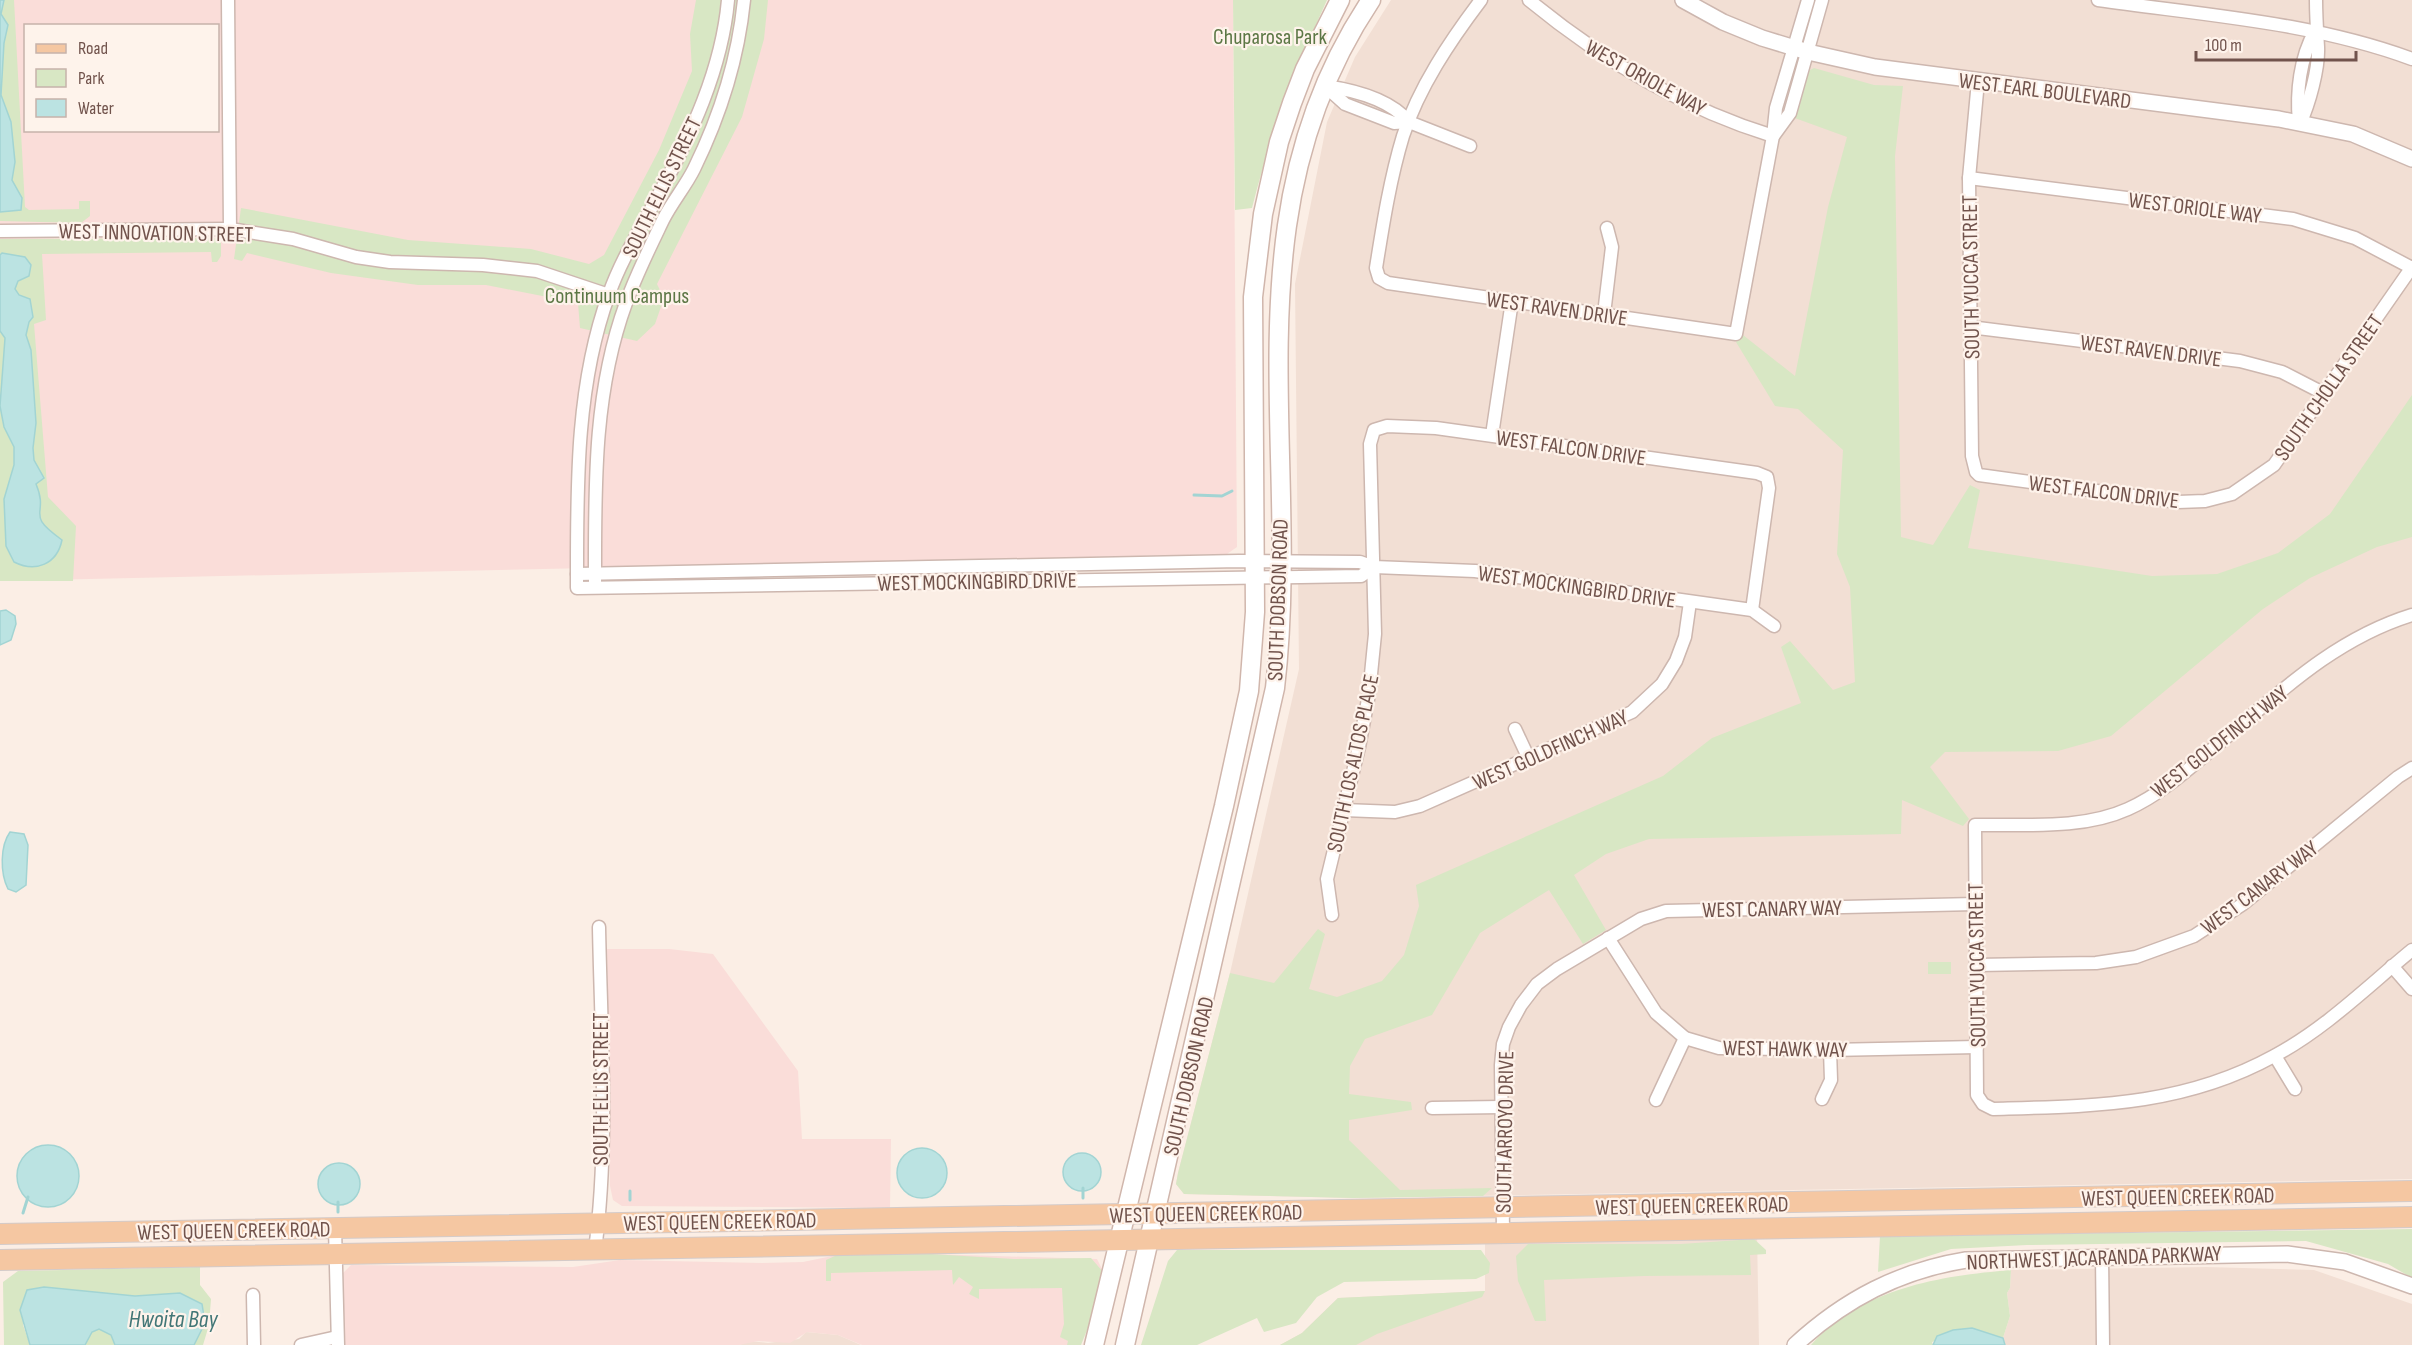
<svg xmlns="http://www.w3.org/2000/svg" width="2412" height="1345" viewBox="0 0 2412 1345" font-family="'Sofia Sans Condensed',sans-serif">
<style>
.residential{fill:#f2dfd4}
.commercial{fill:#faddd9;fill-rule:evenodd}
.green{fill:#d8e7c4}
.water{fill:#bbe3e2;stroke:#a2d4d3;stroke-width:1.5}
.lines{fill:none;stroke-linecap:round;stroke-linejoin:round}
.stream{stroke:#a2d4d3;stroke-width:3}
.minor-casing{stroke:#cdb7af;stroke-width:15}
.tertiary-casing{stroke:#cdb7af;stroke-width:18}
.secondary-casing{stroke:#d0b6ac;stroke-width:21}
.primary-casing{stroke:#d4cbc9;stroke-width:22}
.minor{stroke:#fff;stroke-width:12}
.tertiary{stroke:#fff;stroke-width:15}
.secondary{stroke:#fff;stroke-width:18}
.primary{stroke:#f5c7a2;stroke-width:20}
.labels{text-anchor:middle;stroke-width:4.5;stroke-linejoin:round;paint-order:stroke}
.park-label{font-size:22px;fill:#5c7745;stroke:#fef3eb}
.street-label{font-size:22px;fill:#71534c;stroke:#fef3eb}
.water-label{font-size:24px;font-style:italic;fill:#417676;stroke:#fef3eb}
</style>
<rect width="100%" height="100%" fill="#fbeee5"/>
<g class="residential">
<polygon points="1391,0 2412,0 2412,1179 1353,1198 1184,1194 1176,1184 1178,1173 1230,973 1299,669 1295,284 1327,122 1355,57"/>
<polygon points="1757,1233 1759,1345 1280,1345 1302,1333 1338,1298 1485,1291 1485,1242"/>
<polygon points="2206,1267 2314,1270 2412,1304 2412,1345 2005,1345 2003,1338 2010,1316 2007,1293 2010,1288 2011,1270"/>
<polygon points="806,1332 838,1335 861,1345 739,1345 749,1341 768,1343 799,1339"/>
</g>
<g class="commercial">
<path d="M0 0H1233L1237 547 1227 554 0 581ZM26 26H218V130H26Z"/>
<polygon points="607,949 669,949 713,954 798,1071 802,1139 891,1139 890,1208 622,1206 613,1200 610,1186"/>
<polygon points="930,1254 1097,1259 1104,1273 1080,1345 862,1345 838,1335 807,1332 790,1343 758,1341 739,1345 343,1345 343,1273 351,1265 573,1267 620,1260 762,1263 803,1262 837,1255"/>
</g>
<g class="green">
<polygon points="0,0 14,0 25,207 29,210 79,209 79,201 90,201 90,216 81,223 0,221"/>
<polygon points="696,0 768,0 764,39 742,117 657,284 664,298 655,324 637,341 580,328 578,303 486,285 418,285 331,273 247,253 242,261 234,259 241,208 408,240 531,249 589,264 604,255 659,150 692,71 690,34"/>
<path d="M1233 0H1327C1296 68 1270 135 1252 208L1235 210Z"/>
<polygon points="1814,68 1874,85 1903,86 1895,156 1901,537 1933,545 1970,485 1980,490 1968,548 2152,576 2217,574 2278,553 2330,514 2412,395 2412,537 2377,547 2310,578 2263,609 2111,736 2058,751 1945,752 1930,767 1969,819 1963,826 1902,800 1901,834 1649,839 1606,854 1574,875 1606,930 1583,944 1549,890 1480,933 1432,1015 1365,1039 1350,1066 1349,1094 1411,1102 1412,1110 1349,1120 1349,1140 1400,1190 1492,1188 1483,1196 1353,1198 1184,1194 1176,1184 1178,1173 1230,973 1274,983 1318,929 1325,934 1309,989 1337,997 1382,981 1404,955 1419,906 1416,885 1663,776 1712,738 1801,703 1781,647 1790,641 1833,690 1855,682 1850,587 1837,554 1843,450 1798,409 1775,406 1736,342 1743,335 1795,376 1828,207 1847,137 1792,117 1806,72"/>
<polygon points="221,238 221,256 217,262 212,262 211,252 42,254 46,320 34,324 48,497 76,526 73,581 0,581 0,239"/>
<rect x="1928" y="962" width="23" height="12"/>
<polygon points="2412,1229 2412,1278 2388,1264 2306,1241 2027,1245 1951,1249 1878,1272 1880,1236"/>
<polygon points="1754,1239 1766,1250 1766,1254 1750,1255 1751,1275 1644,1276 1544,1280 1546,1321 1535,1321 1518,1281 1516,1256 1528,1244 1681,1244"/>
<polygon points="1177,1250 1481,1250 1490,1263 1489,1273 1476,1279 1344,1282 1317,1297 1296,1323 1264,1332 1257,1318 1197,1345 1141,1345 1168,1261"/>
<polygon points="931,1254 1014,1259 1091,1258 1104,1273 1099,1300 1081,1345 1067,1345 1068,1341 1060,1337 1064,1324 1062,1288 979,1289 979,1299 969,1294 973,1287 959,1277 953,1285 952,1270 831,1273 831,1281 826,1281 826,1260 837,1255"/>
<polygon points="200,1267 200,1285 211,1299 209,1325 203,1345 194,1345 205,1323 180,1293 135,1296 44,1287 27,1290 23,1325 30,1345 4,1345 3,1282 18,1271"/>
<path d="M2011 1270 2010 1288 2007 1293 2010 1316 2003 1338 1972 1328 1932 1342 1933 1345H1811C1863 1288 1939 1276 2011 1270Z"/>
<polygon points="1485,1291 1482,1297 1377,1334 1356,1345 1280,1345 1302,1333 1338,1298"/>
<polygon points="99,1329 111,1335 115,1345 85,1345 92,1332"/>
</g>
<g class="water">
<polygon points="0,0 4,0 1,14 8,25 4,43 1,95 11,122 15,162 12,180 22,198 21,210 0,212"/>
<path d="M2 253 25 257 31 265 29 276 18 281 15 289 19 295 30 299 33 317 29 322 26 335 31 350 36 423 33 448 34 460 44 478 36 484C50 517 23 512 62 540 57 564 36 573 14 562L6 546 4 499 14 465V447L4 427 0 406 5 338 0 331V255Z"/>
<polygon points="6,610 15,616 16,624 11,640 0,645 0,611"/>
<path d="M10 832 24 834 28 845 26 885 16 892 8 889C0 873 0 846 10 832Z"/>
<circle cx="48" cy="1176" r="31"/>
<circle cx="922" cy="1173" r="25"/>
<circle cx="1082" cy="1172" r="19"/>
<circle cx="339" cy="1184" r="21"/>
<polygon points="44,1287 135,1296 180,1293 202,1304 205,1323 194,1345 115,1345 111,1335 99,1329 92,1332 85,1345 30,1345 20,1310 27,1290"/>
<polygon points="1972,1328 2003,1338 2005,1345 1933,1345 1937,1336 1953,1330"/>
</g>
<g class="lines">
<g class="stream">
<polyline points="1194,495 1222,496 1232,491"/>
<polyline points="1083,1188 1083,1198"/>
<polyline points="630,1191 630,1200"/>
<polyline points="338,1202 338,1212"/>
<polyline points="23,1213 28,1197"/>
</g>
<g class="minor-casing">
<g id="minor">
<polyline points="228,0 230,229"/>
<path d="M728 0C722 69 691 135 658 196 641 228 621 260 609 294 575 387 577 490 577 588L1361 576 1374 567"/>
<path d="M1481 0C1450 41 1419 87 1403 136 1390 179 1383 224 1376 268L1379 278 1388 283 1736 334 1773 136 1776 108 1808 0"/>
<path d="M1529 0C1602 60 1682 108 1773 136"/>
<path d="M2098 0C2203 15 2312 22 2412 59"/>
<polyline points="1978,81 1969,178 1972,456 1976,472 1979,475 2178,502 2205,501 2232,494 2274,465 2412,267"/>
<polyline points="1325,86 1345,104 1394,123 1409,122 1470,146"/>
<path d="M1325 86C1353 90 1390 99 1409 122"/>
<path d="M2299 122C2296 92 2300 58 2315 31"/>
<path d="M2300 124C2309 104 2319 69 2318 47 2317 31 2316 16 2316 0"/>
<polyline points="1774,135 1790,113 1822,0"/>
<polyline points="1969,178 2293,219 2355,238 2412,268"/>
<polyline points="0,231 230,229 293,239 356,257 390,262 483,265 537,271 627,301"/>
<polyline points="1604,314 1612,247 1607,228"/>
<polyline points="1970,327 2240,361 2282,372 2325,394"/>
<polyline points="1492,435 1512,301"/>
<polyline points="577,574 1239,561 1360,562 1374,567 1475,571 1752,610 1774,626"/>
<path d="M595 582C595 488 593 393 626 303 636 275 650 247 663 220 672 202 685 187 694 169 720 116 738 60 744 0"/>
<path d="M2412 615C2331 640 2274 698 2210 751 2184 773 2159 795 2128 809 2082 830 2024 824 1975 825L1977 1095 1983 1104 1993 1109C2094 1106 2183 1106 2274 1056 2325 1029 2368 986 2412 950"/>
<polyline points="1515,729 1529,759"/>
<polyline points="1344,810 1395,812 1420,806 1632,712 1662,684 1676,661 1685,637 1690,602"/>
<polyline points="1332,915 1327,879 1359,747 1369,694 1375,634 1370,444 1374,430 1387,426 1436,428 1757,473 1767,477 1769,488 1752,610"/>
<polyline points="1608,938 1656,1013 1685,1038 1719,1048 1830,1050 1977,1047"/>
<polyline points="1977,965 2096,963 2136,957 2194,936 2243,904 2398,777 2412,768"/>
<polyline points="2392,966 2412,989"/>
<polyline points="2275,1056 2295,1089"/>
<polyline points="1822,1099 1831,1080 1830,1050"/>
<polyline points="1656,1100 1685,1038"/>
<polyline points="1432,1108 1501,1107"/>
<polyline points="335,1228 338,1345"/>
<polyline points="1503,1232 1501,1065 1503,1044 1509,1027 1521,1005 1537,984 1557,969 1641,919 1666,911 1975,904"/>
<path d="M595 1250C609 1144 601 1034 599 927"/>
<polyline points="2102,1256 2103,1345"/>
<polyline points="253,1295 254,1345"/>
<polyline points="301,1345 337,1337"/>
</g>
</g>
<g class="tertiary-casing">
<g id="tertiary">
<polyline points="1683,0 1723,22 1762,38 1808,52 1875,67 2279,119 2353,134 2412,159"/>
<path d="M1795 1345C1845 1299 1899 1271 1966 1260L2287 1254 2345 1262 2412 1286"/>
</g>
</g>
<g class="secondary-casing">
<g id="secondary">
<polyline points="1094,1345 1224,806 1249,691 1255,612 1253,297 1263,214 1279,142 1292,103 1305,69 1340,0"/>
<path d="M1125 1345 1275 688C1303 450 1225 218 1371 0"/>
</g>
</g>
<g class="primary-casing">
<g id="primary">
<polyline points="0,1234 2412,1191"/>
<polyline points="0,1260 2412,1217"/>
</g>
</g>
<use href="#minor" class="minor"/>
<use href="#tertiary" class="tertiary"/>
<use href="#secondary" class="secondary"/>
<use href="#primary" class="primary"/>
</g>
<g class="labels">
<g class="park-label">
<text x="1270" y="44">Chuparosa Park</text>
<text x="617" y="303">Continuum Campus</text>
</g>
<g class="street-label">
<text transform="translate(1646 77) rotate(29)" y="8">WEST ORIOLE WAY</text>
<text transform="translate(2045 90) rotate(7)" y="8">WEST EARL BOULEVARD</text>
<text transform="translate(661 187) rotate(-64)" y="8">SOUTH ELLIS STREET</text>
<text transform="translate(2195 207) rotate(7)" y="8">WEST ORIOLE WAY</text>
<text transform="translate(156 232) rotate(1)" y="8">WEST INNOVATION STREET</text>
<text transform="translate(1970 277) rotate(-91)" y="8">SOUTH YUCCA STREET</text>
<text transform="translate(1557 308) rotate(8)" y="8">WEST RAVEN DRIVE</text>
<text transform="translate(2151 350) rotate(7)" y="8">WEST RAVEN DRIVE</text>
<text transform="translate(2328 387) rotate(-55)" y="8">SOUTH CHOLLA STREET</text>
<text transform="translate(1571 447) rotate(8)" y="8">WEST FALCON DRIVE</text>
<text transform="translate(2104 491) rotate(7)" y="8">WEST FALCON DRIVE</text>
<text transform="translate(977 581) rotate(-1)" y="8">WEST MOCKINGBIRD DRIVE</text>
<text transform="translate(1577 586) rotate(8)" y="8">WEST MOCKINGBIRD DRIVE</text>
<text transform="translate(1277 600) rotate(-88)" y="8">SOUTH DOBSON ROAD</text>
<text transform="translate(2219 741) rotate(-38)" y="8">WEST GOLDFINCH WAY</text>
<text transform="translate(1550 749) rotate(-24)" y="8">WEST GOLDFINCH WAY</text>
<text transform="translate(1352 763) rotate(-78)" y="8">SOUTH LOS ALTOS PLACE</text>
<text transform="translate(2259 887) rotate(-37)" y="8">WEST CANARY WAY</text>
<text transform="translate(1772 908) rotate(-1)" y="8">WEST CANARY WAY</text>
<text transform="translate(1976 965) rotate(-91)" y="8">SOUTH YUCCA STREET</text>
<text transform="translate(1785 1048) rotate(1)" y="8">WEST HAWK WAY</text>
<text transform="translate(1188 1076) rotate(-77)" y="8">SOUTH DOBSON ROAD</text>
<text transform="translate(600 1089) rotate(-90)" y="8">SOUTH ELLIS STREET</text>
<text transform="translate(1504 1132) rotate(-89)" y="8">SOUTH ARROYO DRIVE</text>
<text transform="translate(2178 1196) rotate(-1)" y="8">WEST QUEEN CREEK ROAD</text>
<text transform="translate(1692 1205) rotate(-1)" y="8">WEST QUEEN CREEK ROAD</text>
<text transform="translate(1206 1213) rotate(-1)" y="8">WEST QUEEN CREEK ROAD</text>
<text transform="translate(720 1221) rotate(-1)" y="8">WEST QUEEN CREEK ROAD</text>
<text transform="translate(234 1230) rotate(-1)" y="8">WEST QUEEN CREEK ROAD</text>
<text transform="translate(2094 1257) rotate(-2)" y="8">NORTHWEST JACARANDA PARKWAY</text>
</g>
<g class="water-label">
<text x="173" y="1327">Hwoita Bay</text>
</g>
</g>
<rect x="24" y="24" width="195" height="108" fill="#fef3eb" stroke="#c6b3ab" stroke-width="1.5"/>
<rect x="36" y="44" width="30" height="9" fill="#f5c7a2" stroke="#c6b3ab" stroke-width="1.5"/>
<text x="78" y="54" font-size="18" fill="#71534c">Road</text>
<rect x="36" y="69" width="30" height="18" fill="#d8e7c4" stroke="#c6b3ab" stroke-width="1.5"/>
<text x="78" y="84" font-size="18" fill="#71534c">Park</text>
<rect x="36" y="99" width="30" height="18" fill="#bbe3e2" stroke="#c6b3ab" stroke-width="1.5"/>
<text x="78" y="114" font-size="18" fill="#71534c">Water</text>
<path d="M2196 51v9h160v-9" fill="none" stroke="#71534c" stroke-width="3"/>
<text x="2205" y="51" font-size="18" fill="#71534c" stroke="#fef3eb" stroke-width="4.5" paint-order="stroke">100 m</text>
</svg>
